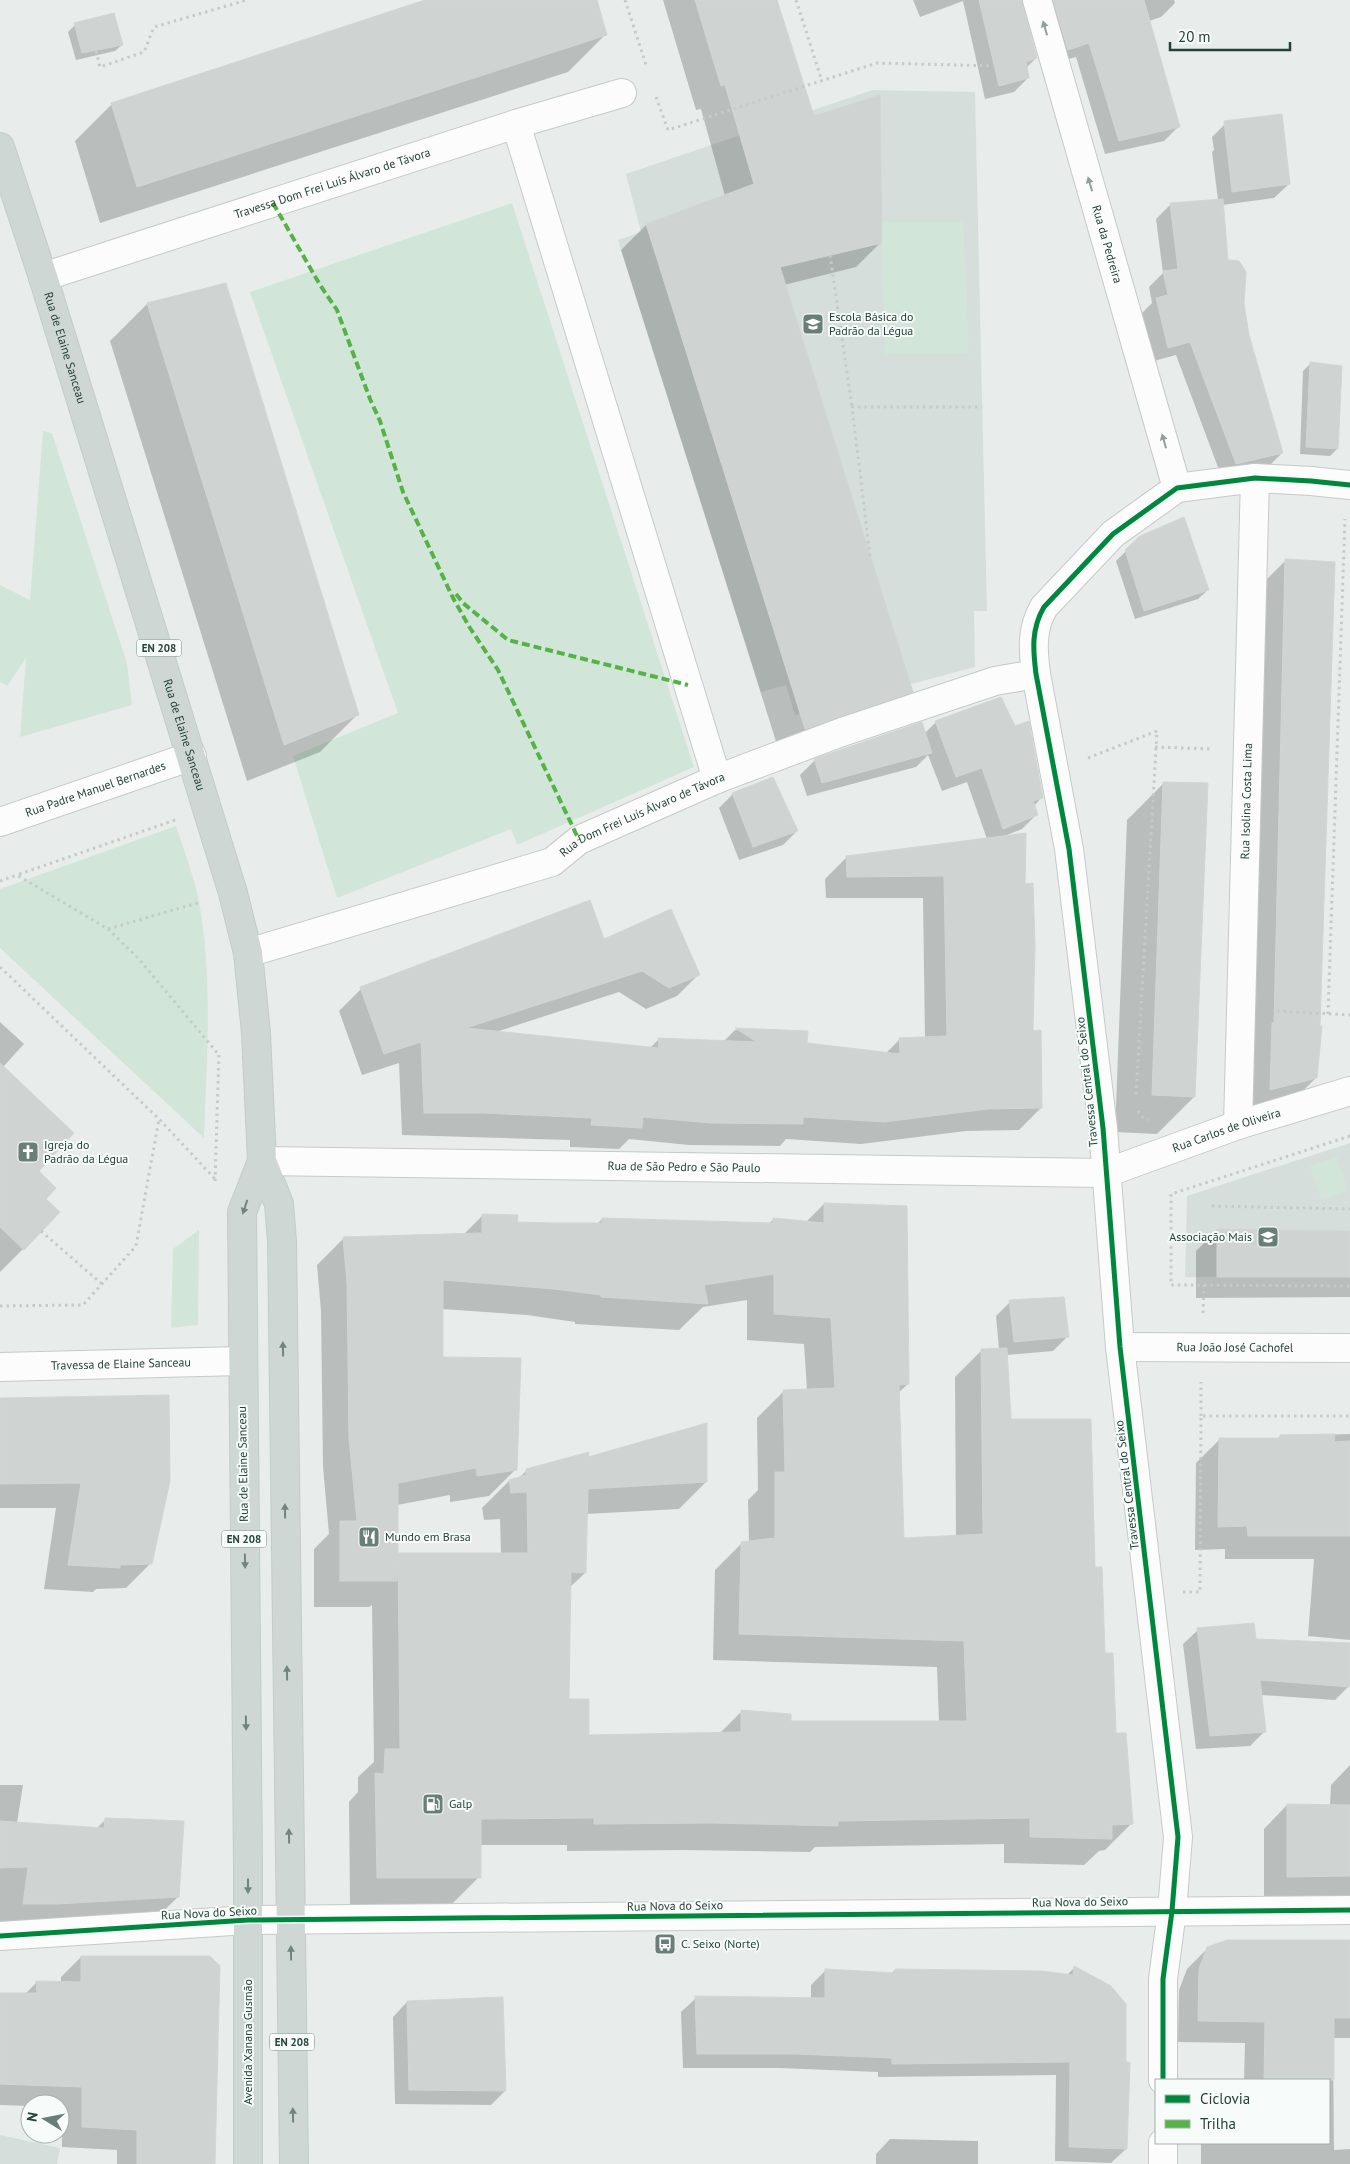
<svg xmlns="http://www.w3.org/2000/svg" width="1350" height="2164" viewBox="0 0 1350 2164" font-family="'PT Sans',sans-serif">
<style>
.built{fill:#d6dedb}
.green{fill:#d1e6d8}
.shadow{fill:#0003;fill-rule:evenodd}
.building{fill:#cfd4d2;stroke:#d1d6d4;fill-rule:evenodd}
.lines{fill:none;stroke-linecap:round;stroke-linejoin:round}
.minor-casing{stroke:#c5cac8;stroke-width:30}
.secondary-casing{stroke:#c3cbc8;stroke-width:30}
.primary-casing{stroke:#c3ccc9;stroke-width:30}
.path{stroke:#c3ccca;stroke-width:3;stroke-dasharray:2.5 4;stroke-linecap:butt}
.minor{stroke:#fcfcfc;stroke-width:28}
.secondary{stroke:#fcfcfc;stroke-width:28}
.primary{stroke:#cfd7d5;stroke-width:28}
.quiet{stroke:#55b346;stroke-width:4;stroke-dasharray:8 4;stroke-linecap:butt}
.cycleway-casing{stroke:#f7fbf9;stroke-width:8}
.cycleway{stroke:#00873e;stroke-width:5}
.oneway{fill:#909f9b}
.oneway2{fill:#718580}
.labels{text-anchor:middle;stroke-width:4;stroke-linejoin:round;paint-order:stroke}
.shield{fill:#f7fbf9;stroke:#637a73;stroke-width:1}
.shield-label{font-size:11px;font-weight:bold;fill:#24423a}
.street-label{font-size:12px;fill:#24423a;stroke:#f7fbf9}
.poi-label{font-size:12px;fill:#24423a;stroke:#f7fbf9;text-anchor:start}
</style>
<rect width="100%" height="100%" fill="#e8edeb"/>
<g class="built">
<polygon points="872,90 975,92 987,611 974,611 975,667 795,715 786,685 761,692 618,240 641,232 626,174"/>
<polygon points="1350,1143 1350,1277 1185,1277 1187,1196"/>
<polygon points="0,2135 60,2148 57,2164 0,2164"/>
</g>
<g class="green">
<polygon points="512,203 694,767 517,845 511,829 337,898 293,756 398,713 250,292"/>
<polygon points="881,222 963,222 969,354 885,354"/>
<polygon points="43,431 52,433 127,663 132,705 20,737 26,658 7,686 0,682 0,585 30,600"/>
<path d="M176 826C183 846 190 867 196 888 214 966 207 1058 204 1138L0 948V889Z"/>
<polygon points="1337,1157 1348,1191 1321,1200 1310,1166"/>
<polygon points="199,1230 198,1325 171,1328 173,1249"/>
</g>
<g class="shadow">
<polygon points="429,0 595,0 605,35 568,72 100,223 75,141 112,104"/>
<polygon points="663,0 776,0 813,118 881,242 856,267 784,285 912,692 886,717 780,754 621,250 646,225 725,196 701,109 696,110"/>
<polygon points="913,0 1021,0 1036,58 1026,68 1028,78 1014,92 985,99 963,1 920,17"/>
<polygon points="1030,0 1174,0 1175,3 1161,17 1149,21 1178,127 1164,141 1105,154 1076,57 1054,63"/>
<polygon points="75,25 122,45 115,51 76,60 68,32"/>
<polygon points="1227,122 1289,184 1274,198 1222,205 1227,261 1243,304 1248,336 1282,453 1268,467 1222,478 1176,355 1154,361 1142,313 1152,303 1149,287 1163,273 1156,219 1170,205 1218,200 1212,152 1214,150 1212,137"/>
<polygon points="147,304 357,715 320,752 247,781 110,341"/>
<polygon points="1310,364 1337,449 1330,456 1300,454 1303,371"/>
<polygon points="1140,537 1208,590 1198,599 1135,619 1116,561"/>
<polygon points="1286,560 1316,1078 1281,1112 1236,1123 1251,595"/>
<polygon points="936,722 1042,797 1034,806 1037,814 1022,829 1002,837 1023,885 1032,1032 1041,1108 1019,1130 966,1131 861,1144 786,1139 780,1146 689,1145 629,1139 619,1149 570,1147 570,1140 402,1135 399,1063 362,1075 339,1011 361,989 603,941 699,974 677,996 646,1009 619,992 496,1032 650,1048 659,1039 723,1042 735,1030 807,1032 806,1044 885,1054 900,1039 925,1038 923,898 826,898 825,879 847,857 987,839 967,782 942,791 928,755 916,767 807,796 800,775 815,760 925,733"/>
<polygon points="1164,783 1194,1097 1157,1134 1115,1132 1127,820"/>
<polygon points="733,794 797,831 783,845 739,860 719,808"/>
<polygon points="0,1022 24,1044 3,1067 44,1199 23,1249 0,1272"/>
<path d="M824 1204 908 1384 898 1393 902 1540 956 1537 955 1377 982 1350 999 1349 996 1316 1010 1302 1067 1337 1053 1351 1006 1355 1010 1420 1094 1568 1115 1734 1132 1823 1105 1850 1099 1851 1084 1865 1004 1863V1844L815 1847 810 1852 685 1850 567 1851V1845H480L479 1877 452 1904H350L349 1802 358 1792V1777L374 1762 372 1605 369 1607H314V1549L329 1534 323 1467 321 1311 317 1265 344 1238 463 1235 482 1216 516 1223 597 1224 602 1219 768 1224 774 1219 806 1222ZM747 1300V1340L804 1344 807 1390 784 1391 757 1418 758 1490 748 1500 749 1542 742 1543 715 1570 713 1660 937 1667 939 1722 789 1723 741 1712 719 1734 588 1736 568 1700 569 1588 585 1573 586 1514 679 1509 706 1482 587 1459 527 1470 519 1478 509 1481 482 1508 484 1520 500 1519 501 1554H396L397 1505 450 1495V1502L489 1496 516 1469 442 1358V1309L527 1315 575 1322V1324L679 1330 703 1307Z"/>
<polygon points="1217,1230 1350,1232 1350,1297 1196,1298 1196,1251"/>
<polygon points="168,1397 151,1563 126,1588 96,1589 93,1592 44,1589 56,1508 0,1508 0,1399"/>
<polygon points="1350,1434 1350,1640 1308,1636 1314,1559 1225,1559 1225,1549 1195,1550 1196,1463 1220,1439 1278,1439 1280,1436"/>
<polygon points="1198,1630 1255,1640 1350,1644 1349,1686 1335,1700 1261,1695 1264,1732 1250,1746 1196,1749 1183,1644"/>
<polygon points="1350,1765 1350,1899 1264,1900 1264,1829 1287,1805 1330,1806 1331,1785"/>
<polygon points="0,1785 23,1785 17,1823 96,1829 106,1819 178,1897 149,1925 0,1932"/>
<polygon points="1350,1940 1350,2038 1333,2038 1334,2150 1350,2149 1350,2164 1201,2164 1201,2143 1329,2143 1329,2080 1244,2080 1245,2043 1178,2042 1179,1990 1187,1969 1208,1948"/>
<polygon points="81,1957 214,2164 117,2164 117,2150 62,2147 62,2107 60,2107 60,2104 30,2104 30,2106 0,2105 0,1994 25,1994 37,1982 61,1983 61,1977"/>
<polygon points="1075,1967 1126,2149 1111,2163 1055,2161 1056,2075 878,2077 878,2072 780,2068 683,2068 681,2012 696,1998 811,1999 811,1985 826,1970 891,1974 895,1970 1067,1975"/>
<polygon points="407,2002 505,2091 491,2105 395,2104 393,2017"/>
<polygon points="890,2139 978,2141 978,2164 876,2164 876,2154"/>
</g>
<g class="building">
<polygon points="425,0 597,0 607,35 137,187 111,103"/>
<polygon points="695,0 777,0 814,116 880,95 882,243 780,267 913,692 805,729 646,224 754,184 725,85 721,86"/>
<polygon points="979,0 1022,0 1037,58 1026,62 1029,78 999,86"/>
<polygon points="1053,0 1144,0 1180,127 1119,141 1089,43 1068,50"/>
<polygon points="114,13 123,45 82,53 74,23"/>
<polygon points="1282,114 1290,184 1232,192 1224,121"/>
<polygon points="1223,199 1228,260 1239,261 1246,272 1244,304 1249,335 1283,453 1236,464 1190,342 1168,348 1156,298 1168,295 1163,271 1178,269 1170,203"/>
<polygon points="226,283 359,715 284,745 147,303"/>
<polygon points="1310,362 1342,366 1338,449 1306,447"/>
<polygon points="1184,517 1209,590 1144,611 1125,550 1140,536"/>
<polygon points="1285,559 1335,562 1320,1026 1322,1026 1317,1078 1270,1090 1272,1023 1274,1023"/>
<polygon points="1001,697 1015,726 1029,721 1043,798 1033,801 1038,815 1003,829 982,768 956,777 935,721"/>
<polygon points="922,722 932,753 822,783 814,759"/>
<polygon points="773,777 798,831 753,847 732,793"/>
<polygon points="1163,782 1208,783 1195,1097 1152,1095"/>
<polygon points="1026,833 1025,884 1033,883 1035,946 1033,1031 1041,1030 1042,1108 988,1109 884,1122 803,1117 803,1124 711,1123 643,1117 642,1128 591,1125 592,1118 483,1113 424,1113 421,1042 384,1054 360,987 590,900 604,939 671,909 700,975 669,988 642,971 466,1028 659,1048 658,1038 757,1042 735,1028 808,1031 807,1043 900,1054 899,1038 947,1036 944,876 847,877 846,856"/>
<polygon points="0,1063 74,1133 39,1171 56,1188 46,1199 60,1212 24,1250 0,1227"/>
<path d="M824 1203 907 1206 909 1384 899 1385 904 1538 983 1534 981 1349 1007 1348 1011 1419H1091L1095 1567H1102L1105 1653H1113L1116 1733H1126L1133 1824 1112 1825V1839L1030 1837V1818L838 1821V1826L713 1823 594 1824V1818L481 1819V1878H377L375 1773 384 1774 385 1749H400L398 1553 397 1581H340V1521H357L349 1439 347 1283 343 1237 482 1233V1214L518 1215 517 1222 552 1223H602V1218L773 1223V1218L824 1223ZM774 1274V1314L831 1318 835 1388 783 1390 785 1472H775V1538L741 1542 739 1634 964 1641 967 1721H791V1714L741 1710V1732L589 1735V1699H569L571 1572 586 1573 588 1489 707 1482V1423L588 1457 589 1452 526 1469V1475L509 1480 511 1493 527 1492 528 1553H398V1483L476 1468 477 1476 517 1470 521 1358 443 1357V1280L554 1289 601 1295V1297L708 1304 704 1285Z"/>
<polygon points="1217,1229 1350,1231 1350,1277 1217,1277"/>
<polygon points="1064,1297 1069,1337 1014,1342 1009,1300"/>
<polygon points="169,1395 170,1481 152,1564 120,1565 120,1568 68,1565 81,1483 0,1484 0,1398"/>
<polygon points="1335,1434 1334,1442 1350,1441 1350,1536 1248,1536 1247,1526 1218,1527 1219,1438 1280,1438 1280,1435"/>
<polygon points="1254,1623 1256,1639 1350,1643 1350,1687 1260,1680 1266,1732 1210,1736 1197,1628"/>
<polygon points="1287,1804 1350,1805 1350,1876 1287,1877"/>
<polygon points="105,1818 184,1821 179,1897 57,1904 23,1904 28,1867 0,1868 0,1821 104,1828"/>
<polygon points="1227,1940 1350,1940 1350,2018 1334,2018 1334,2080 1264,2080 1265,2022 1198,2021 1199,1969 1207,1947"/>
<polygon points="81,1956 210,1956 220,1966 215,2164 137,2164 137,2130 82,2127 82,2087 0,2084 0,1993 37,1993 36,1981 81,1982"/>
<polygon points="1074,1966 1111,1986 1126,2004 1126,2062 1130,2062 1127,2149 1069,2147 1070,2062 892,2064 892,2058 795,2054 697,2054 695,1996 825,1998 825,1969 895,1973 895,1969 1041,1971 1073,1975"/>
<polygon points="503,1997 506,2091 409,2090 407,2001"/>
</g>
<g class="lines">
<g class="minor-casing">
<g id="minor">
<path id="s1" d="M1037 0 1177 488"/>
<polyline points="516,124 717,779"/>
<path id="s2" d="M43 277 516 124 622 93"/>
<path id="s3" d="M0 822 192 756"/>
<path id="s4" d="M248 953 552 862 579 840 717 779 842 732 995 681 1036 674"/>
<path id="s5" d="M1238 1125 1255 478"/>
<path id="s6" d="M262 1161 1106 1173 1238 1125 1350 1091"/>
<path id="s7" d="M1120 1347 1350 1348"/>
<path id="s8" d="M0 1367 242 1361"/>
<path d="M1163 2080V1979L1172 1911 1178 1837 1120 1347 1103 1128 1069 849 1036 674C1033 650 1031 629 1044 607L1113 534 1177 488 1255 478 1311 481 1350 485"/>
<polyline points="1163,2143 1163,2164"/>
</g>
</g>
<g class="secondary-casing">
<polyline id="secondary" points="0,1936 248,1920 1350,1910"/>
</g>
<g class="primary-casing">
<g id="primary">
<path id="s9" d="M0 147 43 277 233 893 248 953 256 1033 262 1161 279 1204 282 1241 294 2164"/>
<polyline points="248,2164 248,1867 242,1212 262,1161"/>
</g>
</g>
<g class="path">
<polyline points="625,0 647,68"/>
<polyline points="796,0 822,81"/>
<polyline points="96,51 100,67 144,52 154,27 247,0"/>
<polyline points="656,97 668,130 877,63 995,66"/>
<polyline points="830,255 852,407"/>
<polyline points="870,556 852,407 982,407"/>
<polyline points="1155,747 1212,749"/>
<polyline points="1088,758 1157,731 1136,1096"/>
<polyline points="175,820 17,875 108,929 138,958 219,1055"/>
<polyline points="0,881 17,875"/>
<polyline points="108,929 201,902"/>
<polyline points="0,967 159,1119 215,1179"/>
<polyline points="1277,1011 1350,1015"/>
<polyline points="1328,1014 1345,519"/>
<polyline points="1138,1111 1144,1119 1148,1120"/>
<polyline points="1350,1136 1171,1194 1171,1285 1350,1286"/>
<polyline points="215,1181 219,1052"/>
<polyline points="1212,1206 1350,1209"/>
<polyline points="41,1231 102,1284"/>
<polyline points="0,1306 83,1305 136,1246 159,1119"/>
<polyline points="1203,1313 1204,1285"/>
<polyline points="1201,1416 1201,1382"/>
<polyline points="1183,1592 1200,1592 1201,1416 1350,1416"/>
</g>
<use href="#minor" class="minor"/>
<use href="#secondary" class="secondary"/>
<use href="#primary" class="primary"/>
<g class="quiet">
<polyline points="273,203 320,285 337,310 370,399 380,421 403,492 453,598 470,628 498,670 579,840"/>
<polyline points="456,594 463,603 508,640 688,685"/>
</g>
<g class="cycleway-casing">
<g id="cycleway">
<polyline points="0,1936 248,1920 1350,1910"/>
<path d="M1163 2080V1979L1172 1911 1178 1837 1120 1347 1103 1128 1069 849 1036 674C1033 650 1031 629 1044 607L1113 534 1177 488 1255 478 1311 481 1350 485"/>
</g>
</g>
<use href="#cycleway" class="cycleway"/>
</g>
<defs><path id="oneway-solid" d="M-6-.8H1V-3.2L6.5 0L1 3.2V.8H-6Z" transform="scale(1.25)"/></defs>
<g class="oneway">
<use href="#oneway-solid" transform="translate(1045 28) rotate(-106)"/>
<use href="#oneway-solid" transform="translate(1090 184) rotate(-106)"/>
<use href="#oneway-solid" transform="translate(1164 441) rotate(-106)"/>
</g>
<g class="oneway2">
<use href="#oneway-solid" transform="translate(245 1207) rotate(108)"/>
<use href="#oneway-solid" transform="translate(283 1349) rotate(-91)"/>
<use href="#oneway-solid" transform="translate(285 1511) rotate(-91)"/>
<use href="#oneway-solid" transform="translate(245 1561) rotate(89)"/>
<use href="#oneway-solid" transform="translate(287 1673) rotate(-91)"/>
<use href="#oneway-solid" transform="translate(246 1723) rotate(89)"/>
<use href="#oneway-solid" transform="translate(289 1836) rotate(-91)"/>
<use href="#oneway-solid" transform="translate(248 1886) rotate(90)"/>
<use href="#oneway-solid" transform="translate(291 1953) rotate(-91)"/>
<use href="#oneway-solid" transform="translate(293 2115) rotate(-91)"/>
</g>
<defs>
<g id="school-square" transform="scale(1.125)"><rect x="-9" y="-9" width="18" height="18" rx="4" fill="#697e78" stroke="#f7fbf9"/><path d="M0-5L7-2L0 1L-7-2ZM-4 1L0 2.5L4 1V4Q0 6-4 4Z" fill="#fff"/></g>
<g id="church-square" transform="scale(1.125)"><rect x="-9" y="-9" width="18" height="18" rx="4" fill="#697e78" stroke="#f7fbf9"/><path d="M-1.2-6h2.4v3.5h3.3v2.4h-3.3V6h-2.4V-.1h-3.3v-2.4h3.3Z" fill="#fff"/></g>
<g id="restaurant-square" transform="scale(1.125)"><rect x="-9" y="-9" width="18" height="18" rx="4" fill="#697e78" stroke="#f7fbf9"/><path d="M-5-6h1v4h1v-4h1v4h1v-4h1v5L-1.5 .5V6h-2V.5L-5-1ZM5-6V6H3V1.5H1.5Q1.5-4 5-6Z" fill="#fff"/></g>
<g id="fuel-square" transform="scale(1.125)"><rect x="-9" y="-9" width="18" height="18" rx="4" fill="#697e78" stroke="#f7fbf9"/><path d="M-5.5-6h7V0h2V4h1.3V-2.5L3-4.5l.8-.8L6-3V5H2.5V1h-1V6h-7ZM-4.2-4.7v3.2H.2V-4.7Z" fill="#fff"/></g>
<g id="bus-square" transform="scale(1.125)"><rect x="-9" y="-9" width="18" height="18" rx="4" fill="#697e78" stroke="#f7fbf9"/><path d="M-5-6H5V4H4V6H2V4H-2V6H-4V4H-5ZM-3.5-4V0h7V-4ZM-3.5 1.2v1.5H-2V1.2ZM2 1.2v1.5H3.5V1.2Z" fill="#fff"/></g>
</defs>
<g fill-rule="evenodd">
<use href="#school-square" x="813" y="324"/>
<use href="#church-square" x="28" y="1152"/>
<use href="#school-square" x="1268" y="1237"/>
<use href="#restaurant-square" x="369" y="1537"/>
<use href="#fuel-square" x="433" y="1804"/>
<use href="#bus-square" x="665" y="1944"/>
</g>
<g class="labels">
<g class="shield">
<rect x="136.5" y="639.5" width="45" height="17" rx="4"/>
<rect x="221.5" y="1530.5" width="45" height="17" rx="4"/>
<rect x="269.5" y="2033.5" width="45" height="17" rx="4"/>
</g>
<g class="shield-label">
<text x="159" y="652">EN 208</text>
<text x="244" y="1543">EN 208</text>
<text x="292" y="2046">EN 208</text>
</g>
<g class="street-label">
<text dy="4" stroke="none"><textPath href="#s2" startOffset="304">Travessa Dom Frei Luís Álvaro de Távora</textPath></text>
<text dy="4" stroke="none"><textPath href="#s1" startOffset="254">Rua da Pedreira</textPath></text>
<text dy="4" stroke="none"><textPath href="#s9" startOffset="211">Rua de Elaine Sanceau</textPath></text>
<text dy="4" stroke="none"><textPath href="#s9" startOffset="616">Rua de Elaine Sanceau</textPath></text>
<text dy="4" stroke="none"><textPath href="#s3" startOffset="101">Rua Padre Manuel Bernardes</textPath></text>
<text dy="4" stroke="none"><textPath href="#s5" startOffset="324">Rua Isolina Costa Lima</textPath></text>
<text dy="4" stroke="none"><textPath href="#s4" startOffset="420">Rua Dom Frei Luís Álvaro de Távora</textPath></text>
<text transform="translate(1087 1082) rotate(-96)" y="4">Travessa Central do Seixo</text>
<text dy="4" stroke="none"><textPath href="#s6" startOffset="972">Rua Carlos de Oliveira</textPath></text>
<text dy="4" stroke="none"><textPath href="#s6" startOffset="422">Rua de São Pedro e São Paulo</textPath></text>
<text dy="4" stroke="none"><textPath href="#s7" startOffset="115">Rua João José Cachofel</textPath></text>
<text dy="4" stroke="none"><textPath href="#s8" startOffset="121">Travessa de Elaine Sanceau</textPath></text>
<text transform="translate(243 1464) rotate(-91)" y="4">Rua de Elaine Sanceau</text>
<text transform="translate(1127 1485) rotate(-97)" y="4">Travessa Central do Seixo</text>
<text transform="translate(1080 1902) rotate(-1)" y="4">Rua Nova do Seixo</text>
<text transform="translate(675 1906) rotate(-1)" y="4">Rua Nova do Seixo</text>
<text transform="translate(209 1913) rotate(-3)" y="4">Rua Nova do Seixo</text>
<text transform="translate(248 2042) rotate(-90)" y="4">Avenida Xanana Gusmão</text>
</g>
<g class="poi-label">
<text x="829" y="321">Escola Básica do<tspan x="829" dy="14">Padrão da Légua</tspan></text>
<text x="44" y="1149">Igreja do<tspan x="44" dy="14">Padrão da Légua</tspan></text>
<text x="1252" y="1241" text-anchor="end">Associação Mais</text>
<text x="385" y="1541">Mundo em Brasa</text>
<text x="449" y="1808">Galp</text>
<text x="681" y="1948">C. Seixo (Norte)</text>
</g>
</g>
<rect x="1155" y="2079" width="175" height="65" fill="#f7fbf9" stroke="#a3b1ad"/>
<rect x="1165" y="2095" width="25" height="8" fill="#00873e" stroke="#a3b1ad"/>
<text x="1200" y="2104" font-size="15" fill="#24423a">Ciclovia</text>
<rect x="1165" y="2120" width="25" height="8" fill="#55b346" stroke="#a3b1ad"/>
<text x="1200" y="2129" font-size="15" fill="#24423a">Trilha</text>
<g transform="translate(45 2119) rotate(280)"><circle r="24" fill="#f7fbf9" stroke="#a3b1ad"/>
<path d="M0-4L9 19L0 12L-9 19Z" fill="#697e78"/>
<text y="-8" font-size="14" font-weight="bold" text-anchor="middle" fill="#24423a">N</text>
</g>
<path d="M1170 42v8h120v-8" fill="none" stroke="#24423a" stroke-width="2.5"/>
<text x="1178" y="42" font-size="15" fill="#24423a" stroke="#f7fbf9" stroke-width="4" paint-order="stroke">20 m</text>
</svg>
